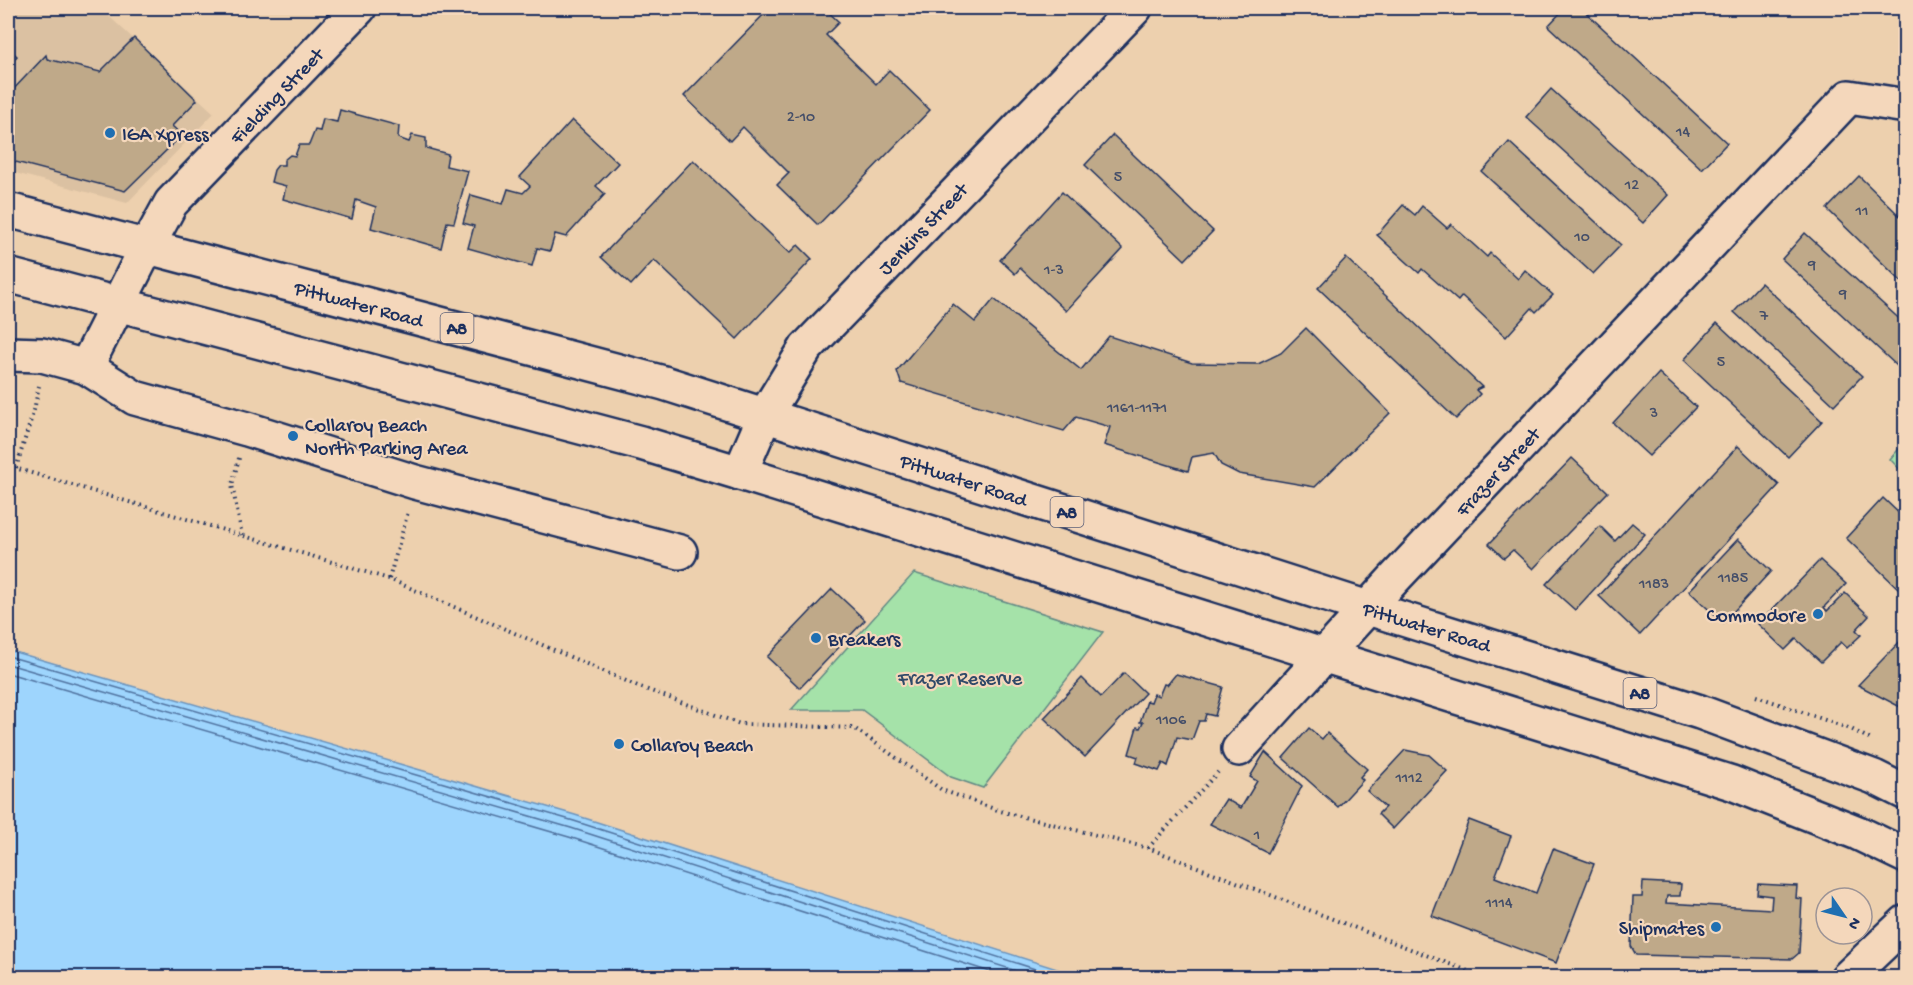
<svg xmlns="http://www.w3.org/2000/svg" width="1913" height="985" viewBox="0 0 1913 985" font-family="'Gochi Hand',sans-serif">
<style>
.built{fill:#dbc1a2}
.green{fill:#a5e2a9;stroke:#608884;stroke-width:1.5}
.water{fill:#9ed5fd;stroke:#6a93bd;stroke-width:1.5}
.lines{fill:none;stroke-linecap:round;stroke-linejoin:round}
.shore{stroke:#4f719e;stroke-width:1.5}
.building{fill:#bfa989;stroke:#1b2f5e;stroke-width:1.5}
.minor-casing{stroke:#1b2f5e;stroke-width:38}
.highway-casing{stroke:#1b2f5e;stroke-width:38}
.path{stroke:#1b2f5e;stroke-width:4;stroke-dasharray:1.5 4.5;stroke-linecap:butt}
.minor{stroke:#f4d7bb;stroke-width:33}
.highway{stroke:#f4d7bb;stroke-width:33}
.poi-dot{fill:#1f6fb2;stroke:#f4d7bb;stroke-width:2}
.labels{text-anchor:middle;stroke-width:4.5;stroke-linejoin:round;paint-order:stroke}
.number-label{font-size:16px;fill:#444e69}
.shield{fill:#f4d7bb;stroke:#5c617a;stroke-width:1.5}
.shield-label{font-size:18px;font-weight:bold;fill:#1b2f5e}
.street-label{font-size:20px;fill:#1b2f5e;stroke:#f4d7bb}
.poi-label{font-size:20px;fill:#1b2f5e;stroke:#f4d7bb;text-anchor:start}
.park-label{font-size:20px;fill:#304a69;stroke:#f4d7bb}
</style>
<rect width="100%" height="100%" fill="#edd0ae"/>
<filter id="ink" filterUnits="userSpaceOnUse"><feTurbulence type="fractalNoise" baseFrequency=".0167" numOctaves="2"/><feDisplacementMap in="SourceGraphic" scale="12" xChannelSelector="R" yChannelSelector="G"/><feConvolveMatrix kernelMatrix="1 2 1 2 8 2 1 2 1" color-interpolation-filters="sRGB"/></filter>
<g filter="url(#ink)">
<polygon class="built" points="12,8 100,8 214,113 127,203 8,171 8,13"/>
<g class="green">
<polygon points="1905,442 1905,475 1890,459"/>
<polygon points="914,573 1103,632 983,788 951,777 862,710 791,710"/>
</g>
<polygon class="water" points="8,650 575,815 1082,977 8,977"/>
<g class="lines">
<g class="shore">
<polyline points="8,656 574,821 1063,978"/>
<polyline points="8,664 571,828 1038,978"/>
<polyline points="8,673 569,837 1009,978"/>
</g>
</g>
<g class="building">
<polygon points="770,8 824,8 839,22 826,35 876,84 889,70 930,110 818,225 777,185 789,173 743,127 730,141 684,96"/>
<polygon points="1565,8 1581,8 1727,143 1702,169 1548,26"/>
<polygon points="134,38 197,100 172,126 182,135 125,191 8,160 8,95 46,55 47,59 100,72"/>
<polygon points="8,48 17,56 8,67"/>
<polygon points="1551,89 1668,195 1643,223 1526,117"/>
<polygon points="340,110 399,126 398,138 409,142 412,135 426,138 426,148 448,154 446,166 468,171 454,223 447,222 441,248 371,228 376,207 356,200 352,219 283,199 286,186 271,182 274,170 278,165 284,165 284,160 290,155 295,156 299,145 309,145 315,130 320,131 323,119 337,122"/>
<polygon points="572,120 618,163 596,186 605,194 566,237 555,234 550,251 537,248 532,266 468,248 474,226 463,223 471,195 503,204 508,189 523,193 530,186 520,177"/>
<polygon points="1113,135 1213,231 1185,260 1085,165"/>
<polygon points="1509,142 1621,245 1593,274 1482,172"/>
<polygon points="693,160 790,253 798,245 812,259 737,339 654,260 631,285 601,257"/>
<polygon points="1859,176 1906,222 1906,286 1827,209"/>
<polygon points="1062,192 1123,249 1066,311 1020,268 1015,274 1000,260"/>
<polygon points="1403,205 1415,215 1422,206 1447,228 1451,224 1487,257 1490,253 1518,279 1525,270 1553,295 1536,312 1532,308 1506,337 1462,296 1458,301 1422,269 1419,273 1377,235"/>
<polygon points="1805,233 1906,325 1906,356 1897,366 1782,259"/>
<polygon points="1346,258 1482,387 1476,390 1480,394 1456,419 1318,288"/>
<polygon points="1761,283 1862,376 1834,405 1734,312"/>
<polygon points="994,299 1081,370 1109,336 1192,363 1258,364 1281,353 1306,328 1390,413 1315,487 1239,474 1221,465 1214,453 1192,457 1188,471 1104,445 1110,427 1076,417 1064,431 901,383 897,371 953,304 975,322"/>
<polygon points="1717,323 1822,421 1788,457 1684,360"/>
<polygon points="1659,373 1696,407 1649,456 1613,423"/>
<polygon points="1738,446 1779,485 1640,635 1599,596"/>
<polygon points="1572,458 1608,492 1533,569 1513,550 1504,558 1489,544"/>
<polygon points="1883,498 1906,520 1906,584 1900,590 1846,538"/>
<polygon points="1632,523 1645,534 1575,610 1546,584 1600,526 1615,541"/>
<polygon points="1738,539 1771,571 1723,623 1689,591"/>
<polygon points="1820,560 1846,584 1824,607 1827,611 1845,593 1869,616 1856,630 1861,635 1847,648 1841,642 1821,662 1796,639 1785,650 1758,624"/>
<polygon points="832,589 865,620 800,688 767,657"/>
<polygon points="1906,635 1906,710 1858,685"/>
<polygon points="1124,673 1145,693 1085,757 1044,718 1082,678 1101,697"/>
<polygon points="1176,674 1223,687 1215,716 1206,714 1204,721 1199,721 1192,740 1177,737 1168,766 1163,763 1159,771 1136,763 1138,757 1129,754 1137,727 1140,728 1143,722 1140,722 1147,701 1151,702 1154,694 1159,696 1164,684 1167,685"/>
<polygon points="1309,728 1322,739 1327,733 1367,769 1360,777 1363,780 1338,807 1283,758"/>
<polygon points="1405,750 1429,755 1447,771 1393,829 1378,814 1385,807 1367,791"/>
<polygon points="1265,752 1302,786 1268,853 1210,824 1226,799 1241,808 1257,781 1250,777"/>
<polygon points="1469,820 1511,836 1495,877 1536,893 1553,849 1594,864 1556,963 1432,916"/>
<polygon points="1643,882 1681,884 1680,896 1667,896 1666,903 1771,909 1772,896 1757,894 1758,884 1797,886 1796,898 1802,899 1799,953 1792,959 1636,955 1631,946 1633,897 1642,897"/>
</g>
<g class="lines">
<g class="minor-casing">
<g id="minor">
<polyline points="8,354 42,355 86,367 135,398 247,429 415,482 680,552"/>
<polyline points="86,367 147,247 171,203 359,8"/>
<polyline points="740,473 765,415 806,348 1135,8"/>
<polyline points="1239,749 1393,580 1849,97 1906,106"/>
<polyline points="1847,978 1906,922"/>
</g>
</g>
<g class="highway-casing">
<g id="highway">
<polyline points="8,210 664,383 1368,608 1700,712 1874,777 1906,793"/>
<polyline points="8,275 641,443 740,473 1732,783 1858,833 1906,856"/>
</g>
</g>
<g class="path">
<polyline points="239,458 232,485 242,535"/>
<polyline points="8,466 389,579 640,687 740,724 854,728 942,790 1000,811 1148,848 1486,978"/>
<polyline points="16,468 34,410 39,386"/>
<polyline points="389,579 408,512"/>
<polyline points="1756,696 1851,729 1870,739"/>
<polyline points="1148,848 1218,772"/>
</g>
<use href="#minor" class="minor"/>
<use href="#highway" class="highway"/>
</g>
</g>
<g class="poi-dot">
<circle cx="110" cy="133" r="6"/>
<circle cx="293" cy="436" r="6"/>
<circle cx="1818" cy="614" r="6"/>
<circle cx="816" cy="638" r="6"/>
<circle cx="619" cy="744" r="6"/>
<circle cx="1716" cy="927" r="6"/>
</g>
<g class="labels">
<g class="number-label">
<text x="801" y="121">2-10</text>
<text x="1683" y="136">14</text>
<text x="1118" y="181">5</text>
<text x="1632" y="189">12</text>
<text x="1862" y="215">11</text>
<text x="1582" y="241">10</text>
<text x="1812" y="269">9</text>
<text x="1054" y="274">1-3</text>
<text x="1843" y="298">9</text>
<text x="1764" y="320">7</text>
<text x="1721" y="366">5</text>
<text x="1137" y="412">1161-1171</text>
<text x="1654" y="417">3</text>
<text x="1733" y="582">1185</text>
<text x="1654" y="588">1183</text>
<text x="1171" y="724">1106</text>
<text x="1409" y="782">1112</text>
<text x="1257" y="839">1</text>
<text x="1499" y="907">1114</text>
</g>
<g class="shield">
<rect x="440.5" y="313" width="33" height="30" rx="4.5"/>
<rect x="1050.5" y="497" width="33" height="30" rx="4.5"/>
<rect x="1623.5" y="678" width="33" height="30" rx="4.5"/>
</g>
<g class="shield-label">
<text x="457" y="334">A8</text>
<text x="1067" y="518">A8</text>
<text x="1640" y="699">A8</text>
</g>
<g class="street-label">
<text transform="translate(276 95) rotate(-46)" y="7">Fielding Street</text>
<text transform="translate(922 228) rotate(-46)" y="7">Jenkins Street</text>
<text transform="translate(359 303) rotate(15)" y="7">Pittwater Road</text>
<text transform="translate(1497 471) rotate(-47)" y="7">Frazer Street</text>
<text transform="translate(964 479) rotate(18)" y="7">Pittwater Road</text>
<text transform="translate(1427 626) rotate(17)" y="7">Pittwater Road</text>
</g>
<g class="poi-label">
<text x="122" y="140">IGA Xpress</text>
<text x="305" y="431">Collaroy Beach<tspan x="305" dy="23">North Parking Area</tspan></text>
<text x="1806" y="621" text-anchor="end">Commodore</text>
<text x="828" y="645">Breakers</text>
<text x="631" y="751">Collaroy Beach</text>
<text x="1704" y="934" text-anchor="end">Shipmates</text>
</g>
<g class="park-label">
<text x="960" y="684">Frazer Reserve</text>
</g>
</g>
<rect width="1913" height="985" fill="none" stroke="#f4d7bb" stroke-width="30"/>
<rect x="15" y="15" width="1883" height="955" fill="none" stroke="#1b2f5e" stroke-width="2" filter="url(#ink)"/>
<g transform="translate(1844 916) rotate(125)"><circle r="28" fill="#f4d7bb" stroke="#9d9496" stroke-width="1.5"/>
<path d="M0-4.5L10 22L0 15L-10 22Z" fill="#1f6fb2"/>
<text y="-9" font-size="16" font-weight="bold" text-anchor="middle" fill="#1b2f5e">N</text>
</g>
</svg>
